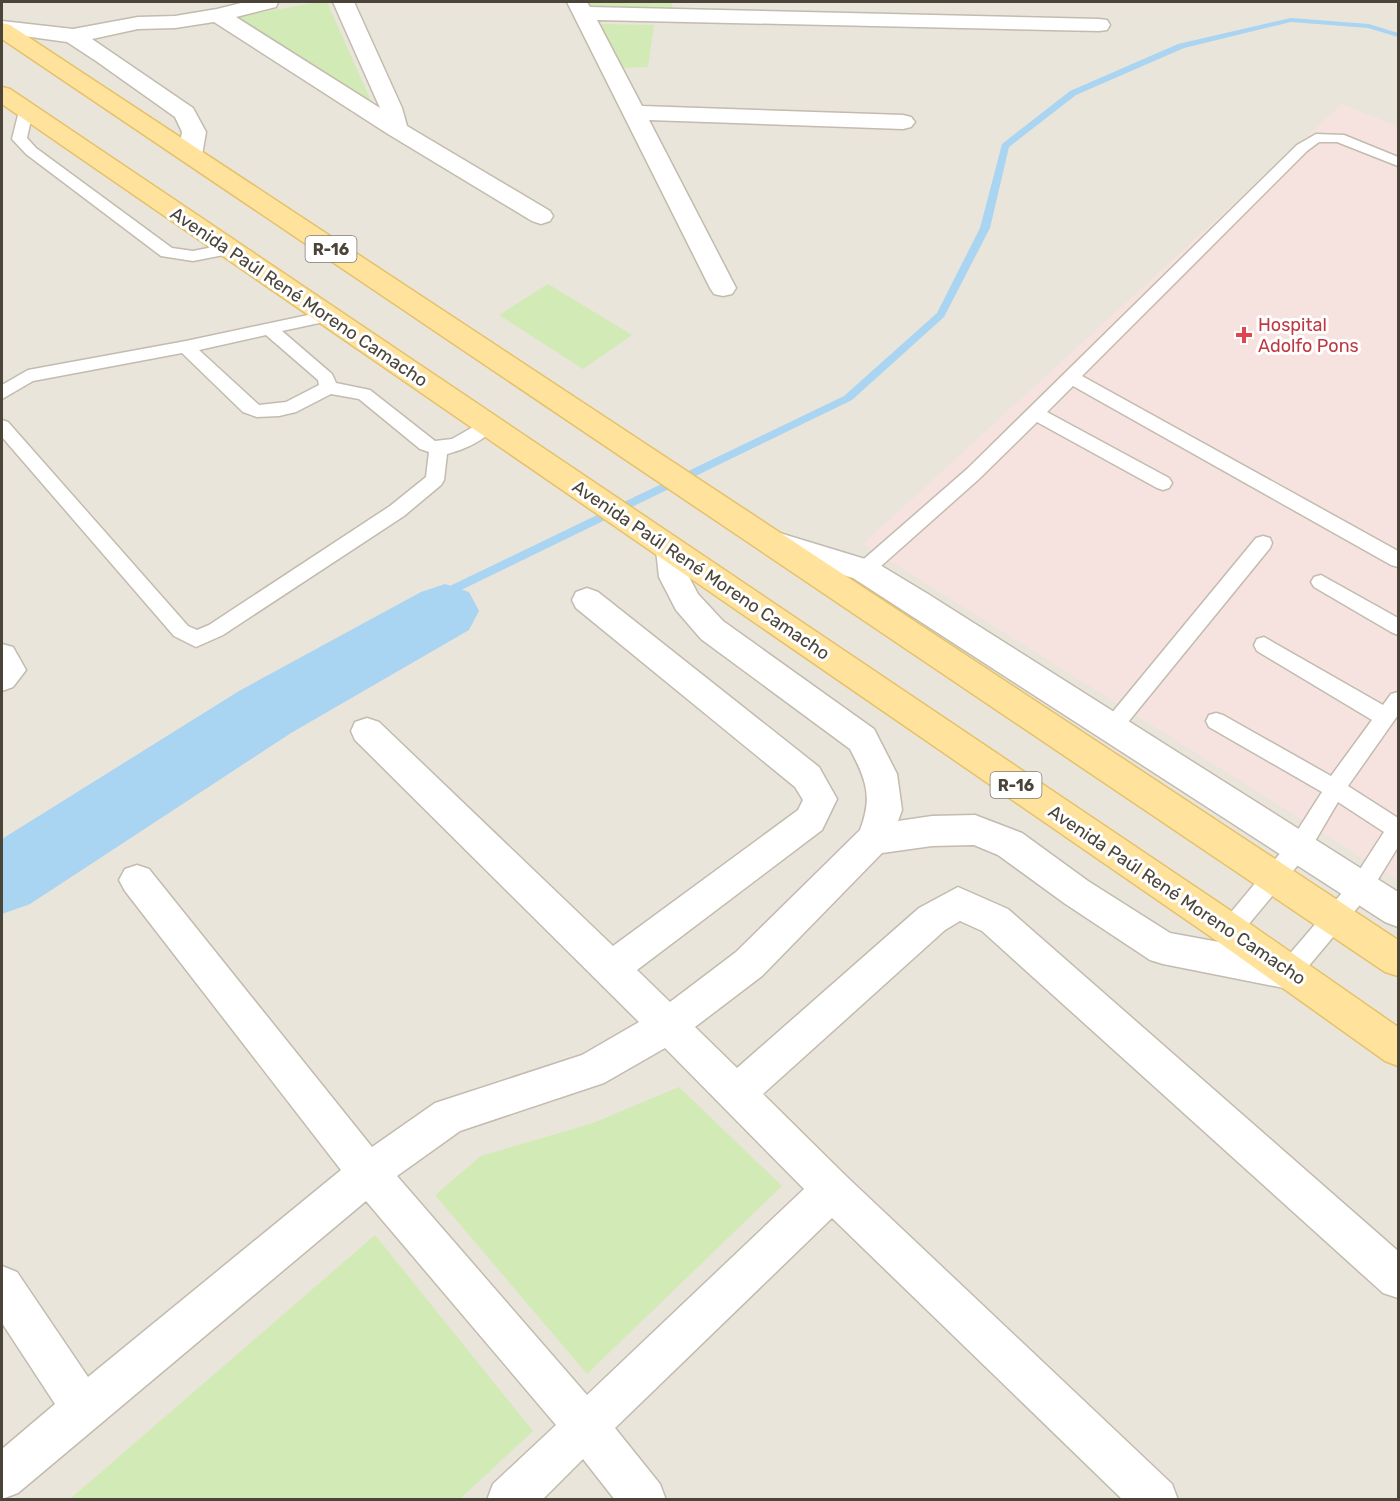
<svg xmlns="http://www.w3.org/2000/svg" width="1400" height="1501" viewBox="0 0 1400 1501" font-family="Rubik,sans-serif">
<style>
.residential{fill:#eae5da}
.medical{fill:#f6e3e0}
.green{fill:#d2eab5}
.lines{fill:none;stroke-linecap:round;stroke-linejoin:round}
.stream{fill:#a9d4f2;fill-rule:evenodd}
.river{fill:#a9d4f2;fill-rule:evenodd}
.lane-casing{stroke:#c2bbae;stroke-width:3}
.street-casing{stroke:#c2bbae;stroke-width:3}
.primary-casing{stroke:#e6c16a;stroke-width:3}
.lane{fill:#fff;fill-rule:evenodd}
.street{fill:#fff;fill-rule:evenodd}
.primary{fill:#ffe39c;fill-rule:evenodd}
.health-dot{fill:#e0444e;stroke:#fff;stroke-width:2}
.labels{text-anchor:middle;stroke-width:6;stroke-linejoin:round;paint-order:stroke}
.shield{fill:#fff;stroke:#817c74;stroke-width:1.5}
.shield-label{font-size:16px;font-weight:bold;fill:#4b4439}
.street-label{font-size:18px;fill:#4b4439;stroke:#fff}
.health-label{font-size:18px;fill:#be3a42;stroke:#fff;text-anchor:start}
</style>
<rect width="100%" height="100%" fill="#f6f3ec"/>
<rect class="residential" x="2" y="2" width="1396" height="1497"/>
<polygon class="medical" points="1342,104 1398,127 1398,880 863,544"/>
<g class="green">
<polygon points="319,2 327,2 372,103 236,17"/>
<polygon points="578,2 672,2 672,12 583,11"/>
<polygon points="600,24 654,25 648,67 622,68"/>
<polygon points="548,284 632,335 583,369 499,315"/>
<polygon points="679,1087 782,1186 587,1374 435,1195 481,1156 593,1123"/>
<polygon points="375,1235 533,1431 460,1499 70,1499"/>
</g>
<g class="lines">
<polygon class="stream" points="1291,18 1369,24 1398,33 1398,37 1368,28 1291,22 1184,48 1076,95 1009,147 990,228 944,317 852,400 352,643 2,861 2,850 344,637 844,396 937,313 980,228 1002,144 1070,91 1178,44"/>
<polygon class="river" points="445,584 469,592 479,611 469,630 291,733 30,904 2,914 2,839 239,691 421,592"/>
<g class="lane-casing">
<g id="lane">
<polygon points="26,107 33,111 27,138 36,148 172,248 193,251 228,244 236,249 234,253 193,261 161,256 26,154 12,139 19,111"/>
<polygon points="1316,134 1344,135 1398,157 1398,166 1337,142 1319,142 1307,151 1082,376 1398,551 1398,567 1391,565 1073,386 1047,412 1169,478 1172,483 1169,488 1163,490 1157,488 1037,422 979,479 871,575 864,577 857,575 854,570 857,565 967,469 1297,145"/>
<path d="M327 311 333 312 335 316 333 320 282 331 332 374 336 383 370 390 435 441 452 439 487 419 493 421 496 425C487 440 463 450 447 454L444 480 441 485 404 516 223 635 196 647 174 636 2 437V420L8 422 188 626 197 630 209 625 390 506 426 477 429 452 420 449 359 399 331 394 296 412 279 416 257 417 243 412 182 353 33 381 2 399V385L28 370 186 341ZM266 335 318 380 319 385 286 402 259 405 199 350Z"/>
<polygon points="1263,536 1270,538 1272,543 1270,548 1120,732 1113,735 1106,732 1103,726 1106,720 1256,538"/>
<polygon points="1321,575 1398,618 1398,635 1391,632 1314,587 1311,582 1314,577"/>
<polygon points="1264,637 1383,705 1391,694 1398,692 1398,715 1348,786 1398,818 1398,847 1369,894 1297,980 1289,983 1281,980 1277,972 1281,964 1353,880 1384,832 1338,802 1308,853 1238,937 1230,940 1222,937 1219,930 1222,923 1292,839 1322,792 1209,727 1206,721 1209,715 1216,713 1223,715 1331,776 1372,720 1257,651 1254,645 1257,639"/>
</g>
</g>
<g class="street-casing">
<g id="street">
<polygon points="245,2 278,2 276,7 236,17 380,108 333,2 354,2 402,108 407,126 550,211 553,216 550,221 541,224 532,221 388,134 214,22 175,28 138,29 92,39 193,108 206,132 202,155 198,160 190,162 182,160 178,155 182,132 175,117 96,61 67,42 2,33 2,21 73,29 138,17 175,16 217,9"/>
<polygon points="567,2 587,2 590,7 1099,19 1107,20 1110,25 1107,30 1099,31 597,20 642,106 903,115 911,117 915,122 911,127 903,129 649,120 736,288 732,294 723,296 714,294 710,288"/>
<polygon points="773,531 875,562 928,594 1398,892 1398,927 1385,922 853,578 762,550 758,542 762,534"/>
<path d="M671 539 682 542 686 550 689 577 698 594 723 621 874 729 897 774 902 810 898 821 932 816 975 815 1022 833 1088 881 1170 933 1289 955 1302 960 1307 972 1302 984 1289 989 1163 964 1150 960 1064 903 998 855 974 845 932 846 882 853 762 976 695 1027 737 1068 919 908 958 887 1008 909 1398 1251V1298L1383 1293 982 931 960 921 945 930 763 1094 846 1176 1172 1484 1178 1500H1123L832 1218 615 1428 660 1484 666 1500H615L583 1459 542 1500H487L493 1484 556 1425 366 1201 18 1493 2 1499V1449L55 1404 2 1323V1266L17 1272 88 1377 341 1170 125 891 119 880 125 869 137 865 149 869 372 1147 435 1103 582 1055 639 1022 355 740 351 731 355 722 367 718 379 722 613 946 798 810 803 800 795 787 576 608 572 600 576 592 587 588 598 592 819 767 837 799 822 830 637 970 670 1002 736 952 860 830C873 797 866 779 850 749L701 639 676 610 659 577 656 550 660 542ZM665 1048 804 1189 587 1395 397 1176 460 1131 604 1083Z"/>
<polygon points="2,644 13,647 26,670 13,687 2,691"/>
</g>
</g>
<g class="primary-casing">
<g id="primary">
<polygon points="2,23 10,25 1398,940 1398,976 1385,972 2,39"/>
<polygon points="2,87 10,89 1243,919 1398,1027 1398,1066 1385,1061 1217,941 2,104"/>
</g>
</g>
<use href="#lane" class="lane"/>
<use href="#street" class="street"/>
<use href="#primary" class="primary"/>
</g>
<path class="health-dot" d="M1241 326h6v6h6v6h-6v6h-6v-6h-6v-6h6z"/>
<g class="labels">
<g class="shield">
<rect x="305.5" y="236" width="51" height="26" rx="4.5"/>
<rect x="990.5" y="772" width="51" height="26" rx="4.5"/>
</g>
<g class="shield-label">
<text x="331" y="255">R-16</text>
<text x="1016" y="791">R-16</text>
</g>
<g class="street-label">
<text transform="translate(299 297) rotate(34)" y="6">Avenida Paúl René Moreno Camacho</text>
<text transform="translate(701 570) rotate(34)" y="6">Avenida Paúl René Moreno Camacho</text>
<text transform="translate(1177 895) rotate(34)" y="6">Avenida Paúl René Moreno Camacho</text>
</g>
<g class="health-label">
<text x="1258" y="331">Hospital<tspan x="1258" dy="21">Adolfo Pons</tspan></text>
</g>
</g>
<rect width="1400" height="1501" fill="none" stroke="#4b4439" stroke-width="6"/>
</svg>
